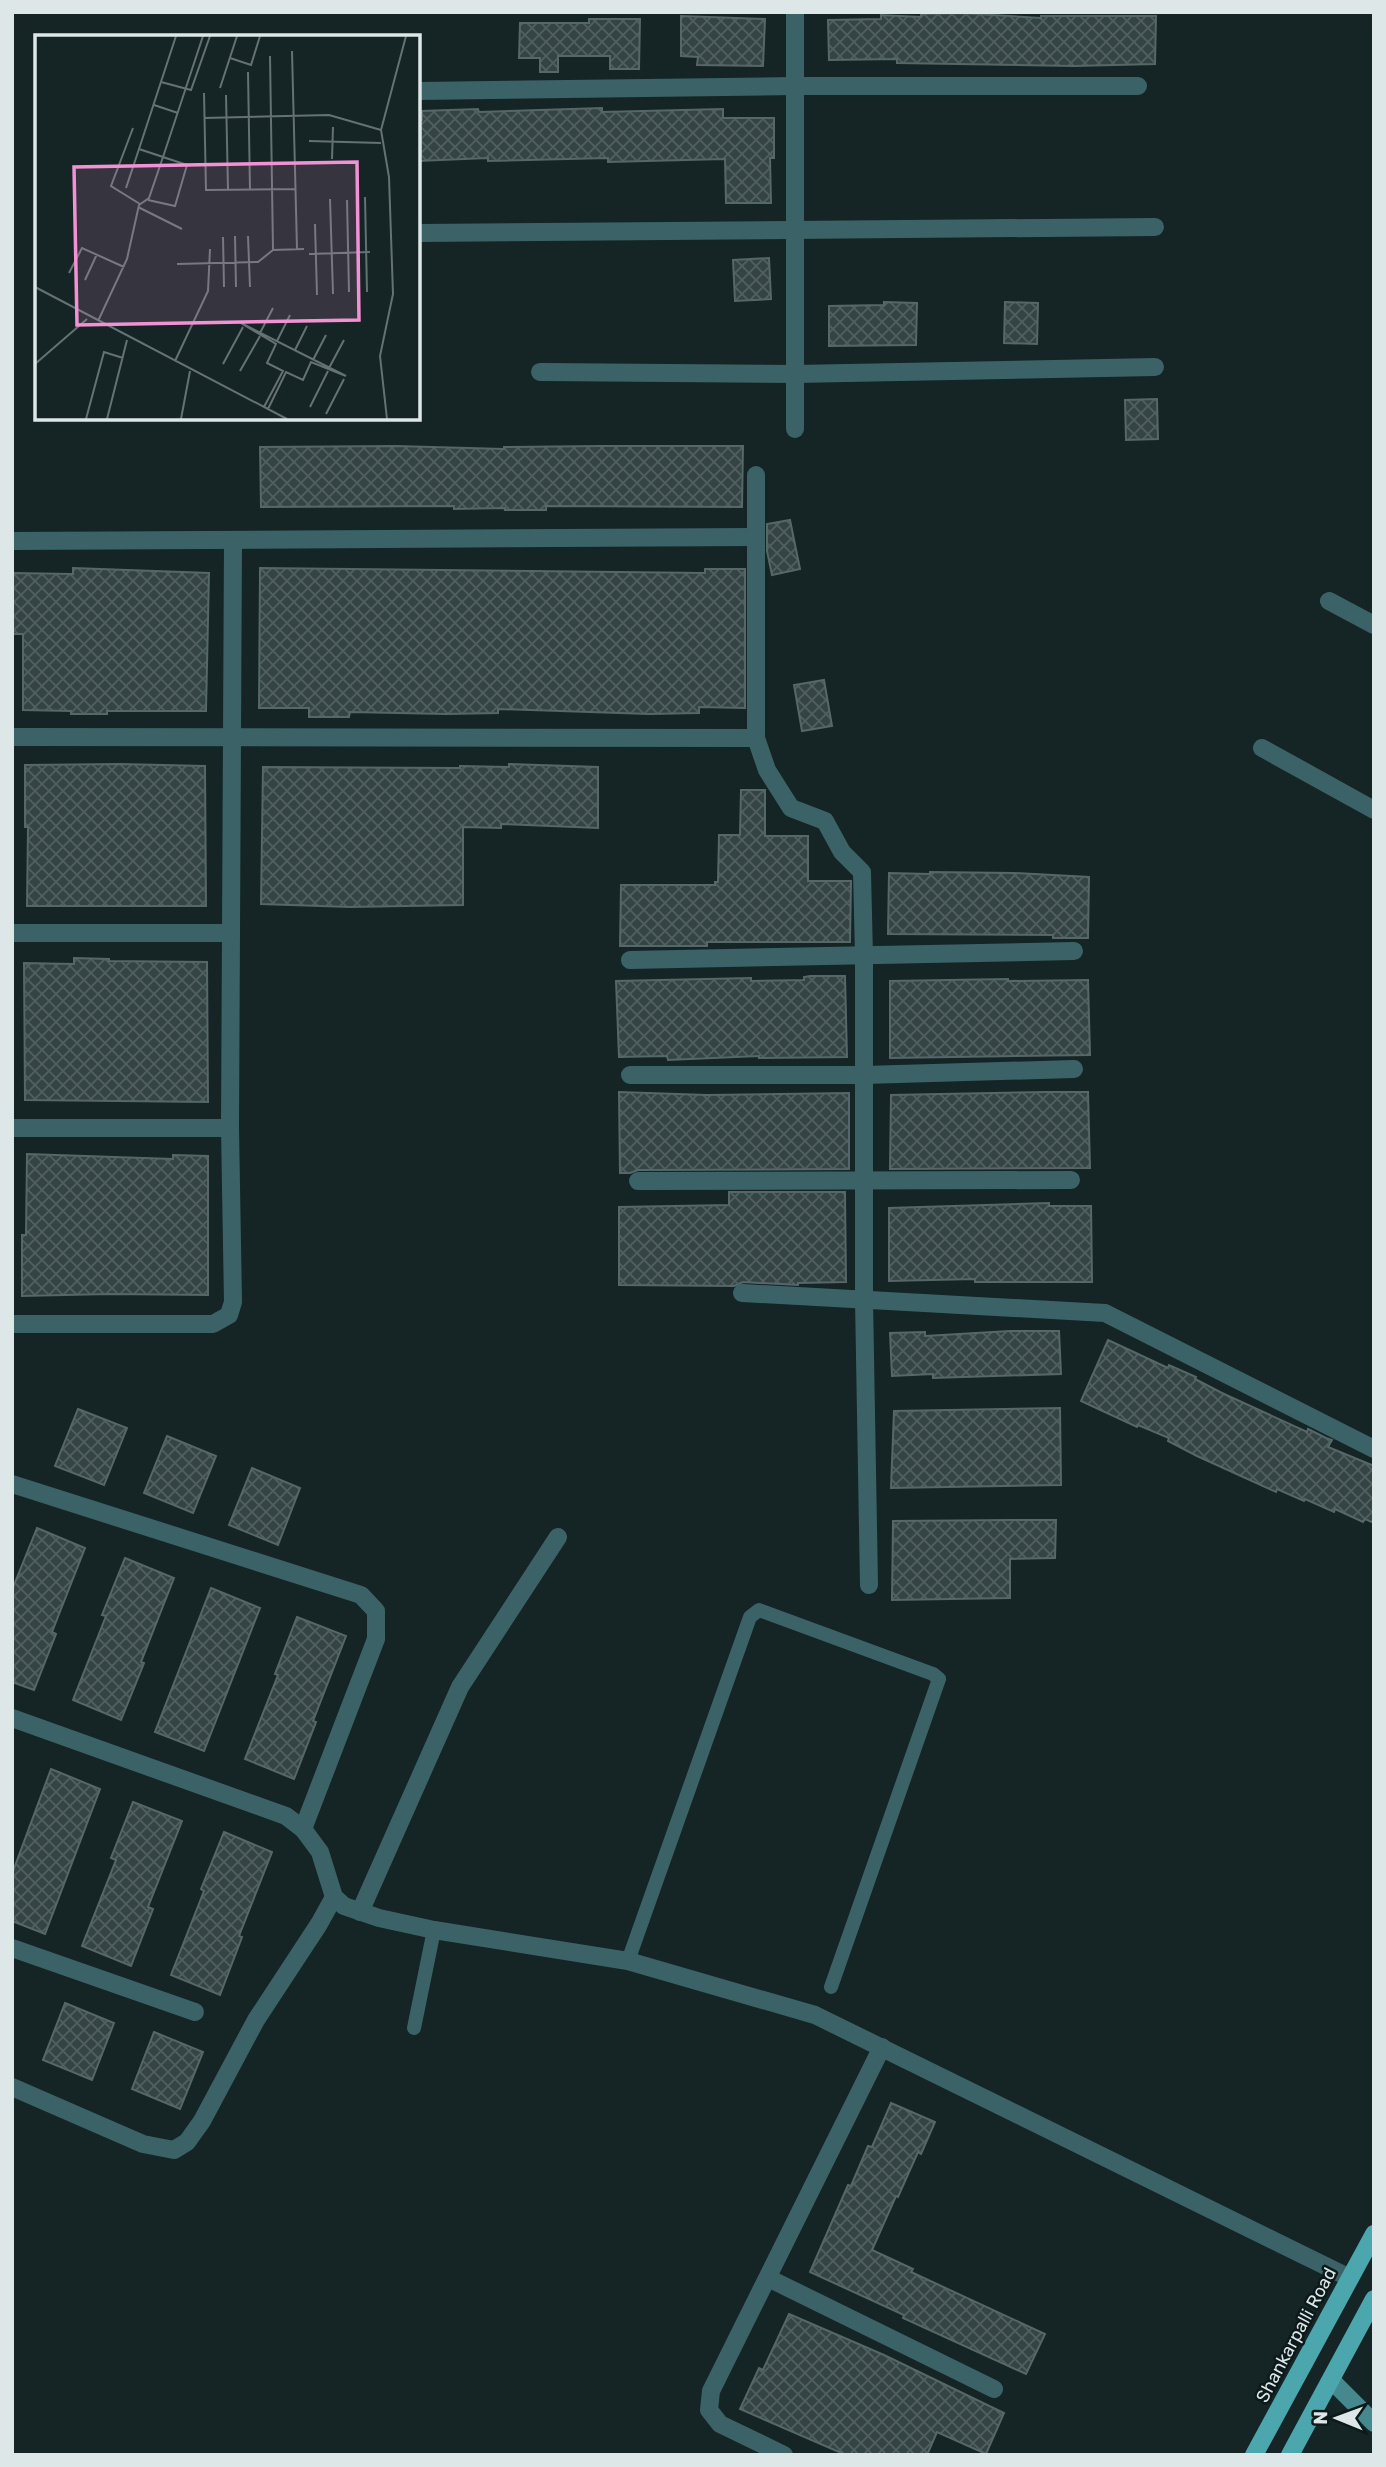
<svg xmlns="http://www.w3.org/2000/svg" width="1386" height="2467" viewBox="0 0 1386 2467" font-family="Rubik,sans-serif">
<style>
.building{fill:url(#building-cross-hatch);stroke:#566768;stroke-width:2}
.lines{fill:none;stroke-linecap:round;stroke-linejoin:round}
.lane{stroke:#3b6367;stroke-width:14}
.street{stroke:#3b6367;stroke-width:18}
.secondary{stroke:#45898f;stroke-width:18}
.primary{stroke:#4ca6ae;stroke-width:18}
.labels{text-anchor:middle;stroke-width:5;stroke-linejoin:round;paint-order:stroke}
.street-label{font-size:18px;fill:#dee7e8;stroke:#0c1a1b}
.inset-road{fill:none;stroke:#657273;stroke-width:2}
.view{fill:#f391d5;fill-opacity:0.15;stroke:#f391d5;stroke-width:3.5}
.inset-edge{fill:none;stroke:#dee7e8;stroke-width:3.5}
</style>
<defs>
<pattern id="building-cross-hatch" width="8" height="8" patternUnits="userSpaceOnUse" patternTransform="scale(1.75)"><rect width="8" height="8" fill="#344445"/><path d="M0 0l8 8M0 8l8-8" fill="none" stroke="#515f60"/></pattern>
</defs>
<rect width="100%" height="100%" fill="#152425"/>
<g class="building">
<polygon points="961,13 1041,18 1041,16 1156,16 1155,64 1074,66 897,63 897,59 829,60 828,20 881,19 881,15 921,17 921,14"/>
<polygon points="681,16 765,19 763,66 697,65 698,57 681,56"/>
<polygon points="589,19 640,19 639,69 610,69 610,56 558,56 558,72 540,72 540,58 519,58 520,23 589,23"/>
<polygon points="602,108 602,112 723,109 723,118 774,118 774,158 770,158 771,203 726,203 725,159 608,162 608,158 488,161 488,158 418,161 418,120 422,120 422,111 478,109 479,112"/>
<polygon points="769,258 771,299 735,301 733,260"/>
<polygon points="884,302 917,303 916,345 829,346 829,306 884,305"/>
<polygon points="1005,302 1038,303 1037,344 1004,343"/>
<polygon points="1157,399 1158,439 1126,440 1125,400"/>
<polygon points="396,446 504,449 504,447 601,446 743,446 742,507 546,506 546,510 505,510 505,508 454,509 454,506 261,507 260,447"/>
<polygon points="790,520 800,569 772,575 767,551 767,524"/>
<polygon points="73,568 209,573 206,711 107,711 107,714 71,714 71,711 23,710 23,634 12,634 12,573 73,574"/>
<polygon points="260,568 705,573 705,569 745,569 745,708 699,707 699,713 649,714 498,709 498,713 446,714 350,712 349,717 309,717 309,708 259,708"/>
<polygon points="824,680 832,726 802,731 794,685"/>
<polygon points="120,764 205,766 206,906 27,906 28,827 25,827 25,765"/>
<polygon points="509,764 598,767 598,828 501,824 501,828 463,827 463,905 350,907 261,904 263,767 460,768 460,766 509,767"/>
<polygon points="741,790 765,790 765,836 808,836 808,881 851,881 850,942 707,942 707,946 620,946 621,885 715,885 715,882 718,882 719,835 740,835"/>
<polygon points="930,872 1014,873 1089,877 1088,938 1053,938 1053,935 888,934 889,873 930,874"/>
<polygon points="74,958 109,959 109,961 207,962 208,1102 25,1100 24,963 74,964"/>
<polygon points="810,976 845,976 847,1057 759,1058 759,1056 668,1060 667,1056 619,1057 616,981 751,978 751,981 804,980 804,977"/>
<polygon points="1008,979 1008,981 1088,980 1090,1055 890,1058 890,981"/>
<polygon points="619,1092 707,1095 849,1093 849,1169 638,1170 630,1173 620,1173"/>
<polygon points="1048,1092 1088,1092 1090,1168 890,1169 891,1095"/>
<polygon points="27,1154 173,1159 173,1155 208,1156 208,1295 109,1294 22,1296 22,1235 26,1235"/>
<polygon points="729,1192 845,1192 846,1282 798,1283 798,1285 743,1282 734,1286 619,1285 619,1207 729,1205"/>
<polygon points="1049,1203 1049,1206 1091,1206 1092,1282 975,1282 975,1279 889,1281 889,1208"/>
<polygon points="1010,1331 1059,1331 1061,1374 933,1378 933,1374 892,1376 890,1333 925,1332 925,1336"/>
<polygon points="1108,1340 1168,1368 1169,1365 1196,1377 1195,1379 1222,1393 1307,1432 1308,1429 1326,1438 1332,1440 1328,1447 1374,1466 1374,1523 1365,1519 1363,1522 1335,1509 1334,1512 1305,1499 1304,1501 1277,1489 1276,1492 1197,1456 1168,1441 1169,1438 1138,1425 1137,1427 1081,1401"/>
<polygon points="1060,1408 1061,1485 891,1488 894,1411"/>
<polygon points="78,1409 127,1428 104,1485 55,1466"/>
<polygon points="167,1436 216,1456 193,1513 144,1493"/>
<polygon points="252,1468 300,1488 278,1545 229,1525"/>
<polygon points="1010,1520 1056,1520 1055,1558 1010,1559 1010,1598 892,1600 893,1521"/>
<polygon points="37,1528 85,1548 52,1632 56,1634 34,1690 12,1682 12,1590"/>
<polygon points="125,1558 174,1578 141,1662 144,1663 121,1720 73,1700 106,1616 102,1615"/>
<polygon points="211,1588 260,1608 204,1751 155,1732"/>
<polygon points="297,1617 346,1636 313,1721 316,1722 294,1779 245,1759 278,1675 275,1674"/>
<polygon points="51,1769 100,1789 45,1934 12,1921 12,1874"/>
<polygon points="133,1802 182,1821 148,1907 153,1909 131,1966 82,1946 116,1860 111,1858"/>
<polygon points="224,1832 272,1852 239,1936 242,1937 220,1995 171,1975 204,1891 201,1889"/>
<polygon points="65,2003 114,2023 92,2080 43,2060"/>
<polygon points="154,2032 203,2052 180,2109 132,2089"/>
<polygon points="891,2103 935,2122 921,2154 918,2152 898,2197 896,2196 872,2250 913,2269 911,2272 1045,2334 1026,2374 903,2318 904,2315 810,2272 848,2185 851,2186 868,2146 872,2147"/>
<polygon points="789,2314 884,2355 1004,2413 986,2454 937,2432 927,2455 846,2455 740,2409 759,2368 763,2370"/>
</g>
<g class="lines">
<g class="lane">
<polyline points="628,1961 750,1617 759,1610 933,1674 939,1679 831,1987"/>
<polyline points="414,2028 434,1930"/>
</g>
<g class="street">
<polyline points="418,91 795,86 1138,86"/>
<polyline points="418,233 1155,227"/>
<polyline points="540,372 795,374 1155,367"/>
<polyline points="795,429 795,12"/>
<polyline points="756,475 756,738 767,770 791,808 825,821 842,852 862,872 864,957 864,1299 869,1585"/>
<polyline points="12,541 756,537"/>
<polyline points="1329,601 1374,625"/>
<polyline points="12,737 756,738"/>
<polyline points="1262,748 1374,810"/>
<polyline points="12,933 231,933"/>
<polyline points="630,960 1074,951"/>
<polyline points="630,1075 864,1075 1074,1069"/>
<polyline points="12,1128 230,1128"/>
<polyline points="638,1181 1071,1180"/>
<polyline points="742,1293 1105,1313 1374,1449"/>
<polyline points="12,1324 213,1324 229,1315 233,1302 230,1128 233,540"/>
<polyline points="12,1484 361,1595 376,1611 376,1639 303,1829"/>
<polyline points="12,1718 286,1816 303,1829 320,1852 334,1897 344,1906 379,1918 434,1930 628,1961 815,2015 1350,2278"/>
<polyline points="360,1912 460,1687 558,1537"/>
<polyline points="12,1948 195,2012"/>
<polyline points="12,2087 143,2144 174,2150 187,2142 202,2121 256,2020 319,1924 334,1897"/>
<polyline points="768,2278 994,2389"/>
<polyline points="784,2455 720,2424 709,2410 711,2391 882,2047"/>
</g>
<polyline class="secondary" points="1331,2380 1374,2423"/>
<g class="primary">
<polyline points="1254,2455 1374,2234"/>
<polyline points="1290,2455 1374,2299"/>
</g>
</g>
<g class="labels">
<g class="street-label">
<text transform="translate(1296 2335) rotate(-62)" y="6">Shankarpalli Road</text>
</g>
</g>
<g transform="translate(35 35)">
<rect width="385" height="385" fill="#152425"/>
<path class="inset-road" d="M257 16 262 214M235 21 238 215M195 23 216 30 225 1M213 37 215 155M126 47 156 55 175 1M185 53 202 1M169 58 171 155 260 154M191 60 193 155M119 70 143 78M169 83 294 80 346 95M98 93 76 151 105 169M274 106 346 108M297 124 298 92M91 153 104 114M330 162 332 257M295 164 298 259M113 165 140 171 152 130 128 122 168 1M312 165 314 257M103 172 147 194M280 189 282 260M200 201 201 252M213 201 215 252M188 202 189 252M274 219 335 217M142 229 223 227 238 215 269 214M34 238 47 213 89 232M50 245 62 219M0 252 252 384M63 286 92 224 104 170 114 163 128 122 104 114 141 1M225 298 238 273M242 306 255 280M260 315 272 291M278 325 291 300M140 326 173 256 175 214M0 329 52 284M188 329 208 292M294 333 309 305M205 336 225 301M229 372 248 336 232 328 241 309 204 287 311 341 276 327 268 345 251 337 233 374M275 372 293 336M291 379 309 344M51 384 69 317 88 323M72 384 92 305M146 384 155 336M352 384 345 321 358 259 354 142 346 95 371 1"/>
<path class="view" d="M322 127 324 285 42 290 39 132Z"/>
<rect width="385" height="385" class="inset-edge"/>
</g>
<rect width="1386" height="2467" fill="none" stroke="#dee7e8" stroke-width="28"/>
<g transform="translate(1337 2418) rotate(271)" stroke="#0c1a1b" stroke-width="5" paint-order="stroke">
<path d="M0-5L12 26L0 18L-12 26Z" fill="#dee7e8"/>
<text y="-10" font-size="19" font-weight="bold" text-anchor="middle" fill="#dee7e8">N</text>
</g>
</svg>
